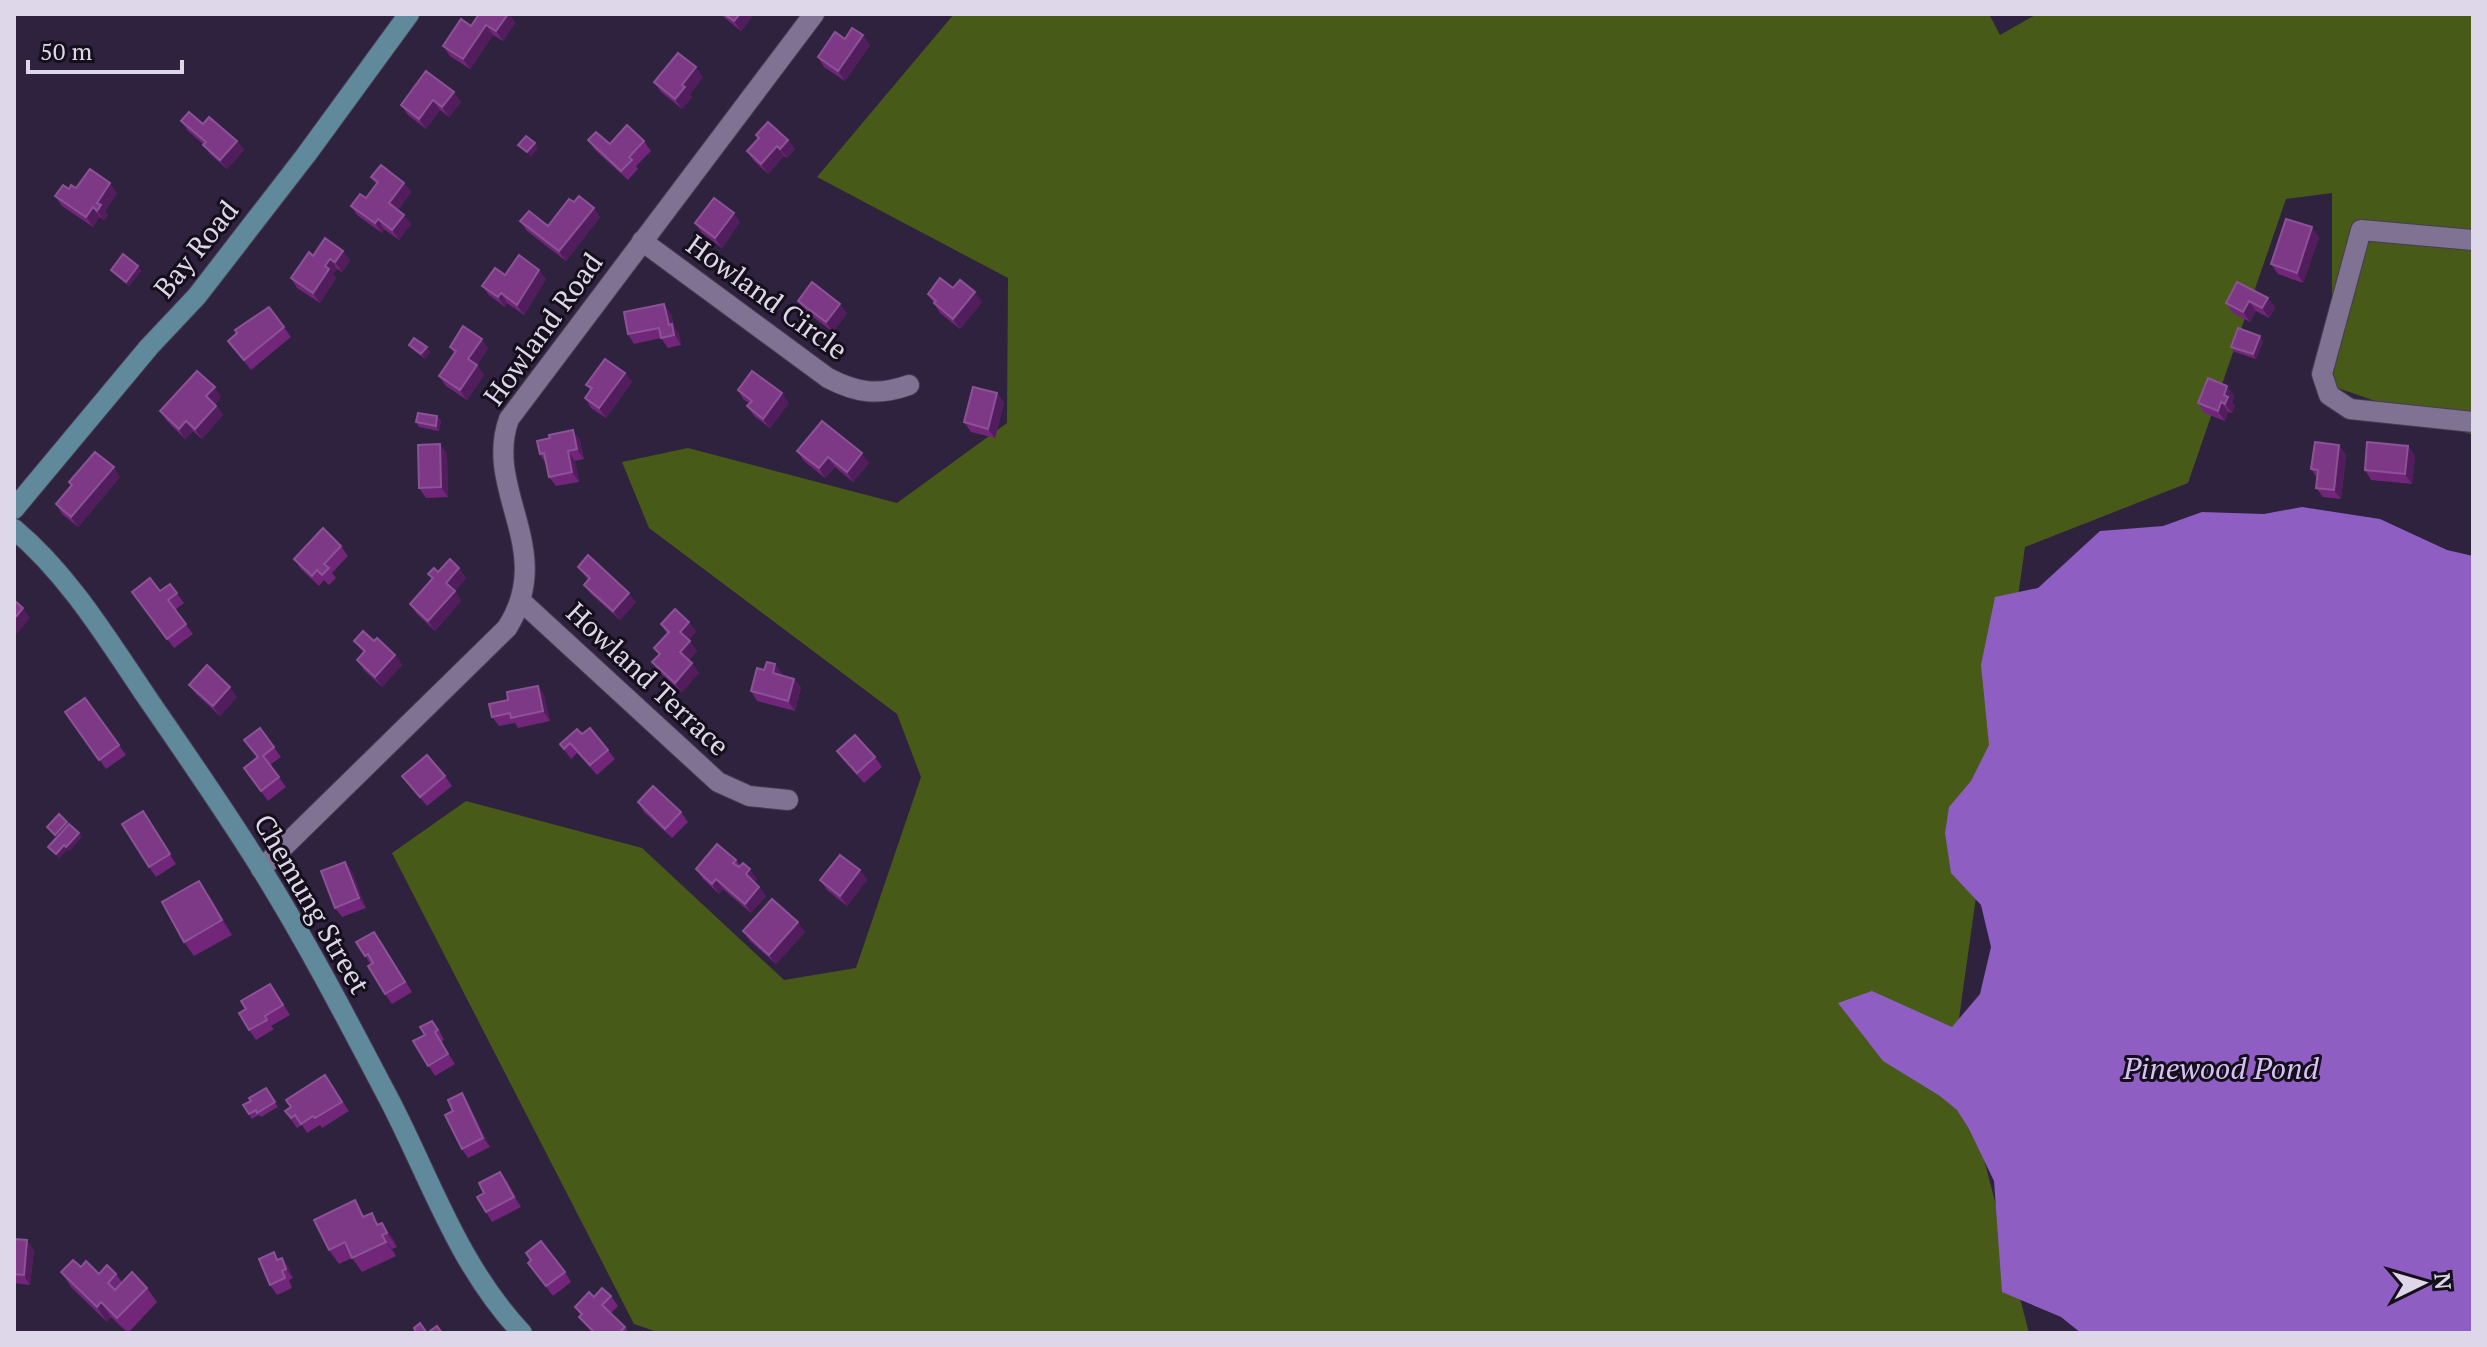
<svg xmlns="http://www.w3.org/2000/svg" width="2487" height="1347" viewBox="0 0 2487 1347" font-family="'PT Serif',serif">
<style>
.forest{fill:#485a18}
.water{fill:#8e5ec3}
.lines{fill:none;stroke-linecap:round;stroke-linejoin:round}
.street-casing{stroke:#473c53;stroke-width:22}
.secondary-casing{stroke:#473c53;stroke-width:22}
.street{stroke:#7f7292;stroke-width:20}
.secondary{stroke:#608a9b;stroke-width:20}
.wall{fill:#71267a}
.shaded-wall{fill:#511d5d}
.building{fill:#7d3986;stroke:#8c5296;stroke-width:2}
.labels{text-anchor:middle;stroke-width:6;stroke-linejoin:round;paint-order:stroke}
.street-label{font-size:28px;fill:#ded7e9;stroke:#140f1b}
.water-label{font-size:30px;font-style:italic;fill:#d6c1f4;stroke:#140f1b}
</style>
<rect width="100%" height="100%" fill="#2e223e"/>
<polygon class="forest" points="954,14 1989,14 2000,35 2037,14 2473,14 2473,435 2332,386 2332,193 2286,199 2188,483 2025,547 1955,1047 2029,1333 660,1333 634,1324 392,853 466,801 642,848 784,980 856,968 921,777 897,714 649,528 622,462 688,448 897,503 1007,423 1008,278 817,177"/>
<polygon class="water" points="2302,507 2380,519 2447,550 2473,556 2473,1333 2081,1333 2061,1317 2002,1292 1994,1181 1969,1129 1957,1110 1940,1096 1883,1061 1838,1003 1872,991 1952,1027 1980,994 1991,947 1981,905 1951,873 1945,833 1949,807 1971,781 1989,745 1981,665 1995,597 2038,588 2100,531 2163,526 2202,512 2264,514"/>
<g class="lines">
<g class="street-casing">
<g id="street">
<polyline points="2473,240 2361,230 2322,374 2329,395 2350,409 2473,422"/>
<path d="M642 241 828 378C857 393 878 396 909 385"/>
<polyline points="521,601 718,782 749,796 788,800"/>
<path d="M261 869 507 628C557 550 483 490 509 419L814 14"/>
</g>
</g>
<g class="secondary-casing">
<g id="secondary">
<polyline points="14,509 149,347 197,296 306,155 409,14"/>
<path d="M14 529C69 575 108 640 148 699 186 754 224 809 259 865 307 942 349 1023 391 1103 432 1183 459 1266 522 1333"/>
</g>
</g>
<use href="#street" class="street"/>
<use href="#secondary" class="secondary"/>
</g>
<g class="wall">
<polygon points="479,14 509,14 515,23 503,41 493,35 470,69 450,56 443,46 471,26"/>
<polygon points="720,14 754,14 741,31"/>
<polygon points="845,39 870,45 845,81 824,67 818,57"/>
<polygon points="426,71 461,102 449,117 440,110 426,129 408,115 401,105"/>
<polygon points="703,77 690,94 692,97 682,109 661,92 654,82"/>
<polygon points="181,121 237,141 244,150 227,169 210,154 203,144 188,131"/>
<polygon points="756,135 788,140 795,149 787,158 784,156 768,174 754,161 747,151 758,138"/>
<polygon points="588,140 610,144 644,141 651,151 636,166 638,169 628,180 595,150"/>
<polygon points="371,177 404,183 411,192 398,210 411,224 399,240 384,229 382,233 357,215 351,206 366,198 376,184"/>
<polygon points="76,188 117,193 105,211 108,215 104,220 100,217 93,227 62,206 55,196 69,189"/>
<polygon points="574,202 594,208 600,217 566,261 527,231 520,221 548,226"/>
<polygon points="740,222 722,248 702,233 695,223"/>
<polygon points="2319,237 2303,283 2278,274 2271,264"/>
<polygon points="343,251 350,261 342,272 337,269 333,274 336,278 320,303 297,288 291,278 313,256"/>
<polygon points="138,266 141,271 129,286 114,274 111,270"/>
<polygon points="505,275 546,279 524,315 507,303 505,307 489,295 482,286"/>
<polygon points="953,288 982,302 960,329 940,313 928,294"/>
<polygon points="2268,298 2275,308 2269,318 2256,311 2250,322 2233,313 2226,303"/>
<polygon points="798,301 847,313 833,332 805,311"/>
<polygon points="671,314 674,326 679,334 681,345 668,348 661,338 634,344 628,334"/>
<polygon points="284,327 291,337 251,370 228,341"/>
<polygon points="2263,341 2256,359 2235,352 2231,347"/>
<polygon points="409,345 427,347 430,352 425,359 412,349"/>
<polygon points="450,347 488,348 477,365 484,375 467,400 446,386 439,376 454,353"/>
<polygon points="625,373 632,382 606,418 591,408 585,398 590,390 586,385"/>
<polygon points="2227,386 2234,396 2232,402 2235,406 2232,413 2228,412 2225,421 2204,413 2198,403"/>
<polygon points="738,390 789,403 770,428 754,416 747,406 749,403 744,400"/>
<polygon points="997,393 1004,403 995,438 971,432 964,422"/>
<polygon points="221,397 215,404 223,415 202,439 193,431 185,439 167,421 160,411"/>
<polygon points="437,416 441,421 439,431 419,427 416,422"/>
<polygon points="580,440 584,459 575,461 579,482 556,486 549,477 546,464 540,454"/>
<polygon points="440,444 447,454 448,497 426,498 419,488"/>
<polygon points="2339,445 2346,455 2341,499 2323,497 2316,488 2317,478 2311,469"/>
<polygon points="2408,446 2415,456 2412,484 2371,480 2365,470"/>
<polygon points="797,451 869,463 853,482 835,467 825,478 804,461"/>
<polygon points="120,477 78,527 62,514 56,504 72,486 69,482"/>
<polygon points="341,546 348,556 332,573 336,578 329,585 324,580 319,586 301,569 294,559"/>
<polygon points="578,567 636,602 620,620 591,594 584,585 588,580"/>
<polygon points="459,568 466,578 455,591 461,601 435,631 417,614 410,604 432,579 428,574"/>
<polygon points="170,584 184,603 175,610 193,634 174,648 132,592 160,591"/>
<polygon points="689,622 696,632 688,640 697,651 689,660 699,673 682,692 659,672 652,662 659,655 654,648 667,634 661,624"/>
<polygon points="354,641 374,641 395,655 402,665 382,687 364,670 357,660 364,653"/>
<polygon points="782,673 781,675 794,679 801,688 795,711 757,701 751,691"/>
<polygon points="189,685 237,697 220,716 196,694"/>
<polygon points="538,686 544,695 550,721 518,728 515,723 499,726 492,717 508,700"/>
<polygon points="85,698 126,755 106,769 65,712"/>
<polygon points="260,728 281,757 270,765 286,787 268,801 244,768 257,757"/>
<polygon points="582,734 608,750 615,759 597,775 577,753 571,759 560,744"/>
<polygon points="837,751 875,757 882,767 864,783 844,761"/>
<polygon points="402,776 445,776 452,786 427,806"/>
<polygon points="638,802 681,812 688,822 672,838 644,812"/>
<polygon points="149,821 176,864 156,877 149,867"/>
<polygon points="736,860 740,866 757,879 754,882 759,887 766,896 751,913 723,889 719,894 703,879 696,869"/>
<polygon points="860,870 867,880 847,906 827,890 820,880"/>
<polygon points="352,872 366,908 342,917 335,908"/>
<polygon points="209,895 232,935 194,956 184,942"/>
<polygon points="743,931 805,932 776,964 750,941"/>
<polygon points="381,941 412,992 392,1004 385,994 371,965 356,942"/>
<polygon points="277,994 290,1015 271,1026 274,1029 256,1040 249,1030"/>
<polygon points="439,1030 444,1040 441,1042 455,1064 435,1076 413,1041"/>
<polygon points="325,1075 349,1111 322,1128 320,1125 307,1133 302,1125 297,1128 285,1111 291,1107"/>
<polygon points="266,1088 278,1107 261,1117 259,1115 252,1119 243,1105"/>
<polygon points="462,1093 468,1103 490,1147 468,1158 462,1149 453,1111"/>
<polygon points="507,1181 521,1207 492,1222 486,1212 484,1193"/>
<polygon points="366,1216 379,1224 392,1237 397,1247 392,1249 396,1256 362,1272 352,1258 339,1264 329,1250"/>
<polygon points="14,1239 34,1250 30,1285 14,1283"/>
<polygon points="282,1258 288,1267 293,1278 289,1280 292,1288 277,1295 270,1285 278,1259"/>
<polygon points="528,1263 565,1272 571,1282 553,1296"/>
<polygon points="81,1267 99,1274 116,1274 122,1282 147,1288 157,1302 128,1333 111,1317 107,1322 71,1287 61,1272"/>
<polygon points="611,1296 618,1306 611,1313 625,1327 629,1333 592,1333 579,1317 581,1316 575,1307 594,1297"/>
</g>
<g class="shaded-wall">
<polygon points="508,14 509,14 515,23 503,41 496,31"/>
<polygon points="740,14 754,14 741,31 734,21"/>
<polygon points="486,25 493,35 470,69 463,59"/>
<polygon points="863,35 870,45 845,81 838,71"/>
<polygon points="696,67 703,77 690,94 692,97 682,109 675,99 682,85"/>
<polygon points="454,92 461,102 449,117 442,107"/>
<polygon points="433,100 440,110 426,129 419,119"/>
<polygon points="788,140 795,149 787,158 780,149"/>
<polygon points="237,141 244,150 227,169 220,160"/>
<polygon points="535,143 538,148 531,157 527,152"/>
<polygon points="777,146 784,156 768,174 761,164"/>
<polygon points="110,183 117,193 105,211 108,215 104,220 97,211 97,203"/>
<polygon points="404,183 411,192 396,213 389,203"/>
<polygon points="93,207 100,217 93,227 86,217"/>
<polygon points="594,208 600,217 566,261 559,251"/>
<polygon points="734,213 740,222 722,248 715,238"/>
<polygon points="404,215 411,224 399,240 392,230"/>
<polygon points="378,219 384,229 382,233 375,223"/>
<polygon points="2312,227 2319,237 2303,283 2297,273"/>
<polygon points="343,251 350,261 342,272 335,262"/>
<polygon points="330,259 337,269 333,274 336,278 320,303 313,293 325,266"/>
<polygon points="138,266 141,271 129,286 126,282"/>
<polygon points="539,270 546,279 524,315 517,305"/>
<polygon points="975,292 982,302 960,329 953,319"/>
<polygon points="501,293 507,303 505,307 498,297"/>
<polygon points="2268,298 2275,308 2269,318 2262,308"/>
<polygon points="2249,301 2256,311 2250,322 2243,312"/>
<polygon points="664,304 671,314 674,326 679,334 681,345 669,325"/>
<polygon points="840,304 847,313 833,332 826,322"/>
<polygon points="2260,336 2263,341 2256,359 2253,354"/>
<polygon points="482,339 488,348 477,365 484,375 467,400 460,390 468,359"/>
<polygon points="427,347 430,352 425,359 421,354"/>
<polygon points="625,373 632,382 606,418 599,408"/>
<polygon points="2227,386 2234,396 2232,402 2235,406 2232,413 2225,404 2224,395"/>
<polygon points="215,387 221,397 213,406 206,396"/>
<polygon points="782,393 789,403 770,428 763,419"/>
<polygon points="997,393 1004,403 995,438 988,429"/>
<polygon points="2221,402 2228,412 2225,421 2218,411"/>
<polygon points="216,406 223,415 202,439 195,429"/>
<polygon points="437,416 441,421 439,431 436,426"/>
<polygon points="186,421 193,431 185,439 179,429"/>
<polygon points="573,430 580,440 584,459 577,449"/>
<polygon points="440,444 447,454 448,497 441,487"/>
<polygon points="2339,445 2346,455 2341,499 2334,490"/>
<polygon points="2408,446 2415,456 2412,484 2405,474"/>
<polygon points="568,451 575,461 579,482 572,472"/>
<polygon points="862,453 869,463 853,482 847,472"/>
<polygon points="828,457 835,467 825,478 819,468"/>
<polygon points="114,467 120,477 78,527 71,517"/>
<polygon points="459,568 466,578 455,591 461,601 435,631 428,621 446,583"/>
<polygon points="629,593 636,602 620,620 613,611"/>
<polygon points="23,608 30,618 14,637 14,619"/>
<polygon points="689,622 696,632 687,642 680,632"/>
<polygon points="690,641 697,651 687,662 680,652"/>
<polygon points="395,655 402,665 382,687 375,677"/>
<polygon points="692,663 699,673 682,692 675,683"/>
<polygon points="775,664 782,673 779,683 773,673"/>
<polygon points="794,679 801,688 795,711 788,701"/>
<polygon points="538,686 544,695 550,721 543,711"/>
<polygon points="230,687 237,697 220,716 213,706"/>
<polygon points="67,822 70,827 59,840 55,835"/>
<polygon points="79,833 82,837 69,852 66,847"/>
<polygon points="64,845 67,850 59,859 56,854"/>
<polygon points="345,862 352,872 366,908 359,898"/>
<polygon points="750,869 757,879 753,884 746,874"/>
<polygon points="860,870 867,880 847,906 840,896"/>
<polygon points="716,879 723,889 719,894 712,884"/>
<polygon points="199,881 209,895 232,935 222,920"/>
<polygon points="759,887 766,896 751,913 745,904"/>
<polygon points="798,922 805,932 776,964 769,955"/>
<polygon points="462,1093 468,1103 490,1147 483,1138"/>
<polygon points="500,1172 507,1181 521,1207 514,1197"/>
<polygon points="382,1223 392,1237 397,1247 387,1233"/>
<polygon points="382,1235 392,1249 396,1256 386,1242"/>
<polygon points="27,1240 34,1250 30,1285 24,1275"/>
<polygon points="282,1258 288,1267 293,1278 286,1269"/>
<polygon points="101,1302 111,1317 107,1322 97,1307"/>
</g>
<g class="building">
<polygon points="479,14 508,14 496,31 486,25 463,59 443,46 461,19 471,26"/>
<polygon points="724,14 740,14 734,21"/>
<polygon points="852,28 863,35 838,71 818,57 835,32 845,39"/>
<polygon points="678,53 696,67 682,85 685,87 675,99 654,82"/>
<polygon points="426,71 454,92 442,107 433,100 419,119 401,105"/>
<polygon points="189,112 203,124 209,117 237,141 220,160 203,145 206,142 181,121"/>
<polygon points="768,122 788,140 780,149 777,146 761,164 747,151 759,138 756,135"/>
<polygon points="627,125 644,141 629,157 632,160 621,171 588,140 596,132 610,144"/>
<polygon points="526,136 535,143 527,152 518,145"/>
<polygon points="381,165 404,183 389,203 404,215 392,230 378,219 375,223 351,206 360,194 366,198 378,182 371,177"/>
<polygon points="90,169 110,183 97,203 101,205 97,211 93,207 86,217 55,196 63,185 69,189 71,185 76,188"/>
<polygon points="579,196 594,208 559,251 520,221 529,211 548,226 569,199 574,202"/>
<polygon points="714,198 734,213 715,238 695,223"/>
<polygon points="2286,219 2312,227 2297,273 2271,264"/>
<polygon points="325,238 343,251 335,262 330,259 325,266 329,269 313,293 291,278 309,252 313,256"/>
<polygon points="123,254 138,266 126,282 111,270"/>
<polygon points="519,255 539,270 517,305 501,293 498,297 482,286 495,268 505,275"/>
<polygon points="940,278 953,288 960,280 975,292 953,319 934,303 936,301 928,294"/>
<polygon points="812,282 840,304 826,322 798,301"/>
<polygon points="2237,282 2268,298 2262,308 2249,301 2243,312 2226,303"/>
<polygon points="664,304 669,325 672,324 674,335 661,338 659,328 628,334 624,312"/>
<polygon points="269,307 284,327 244,360 228,341 237,333 235,330"/>
<polygon points="463,326 482,339 468,359 477,365 460,390 439,376 456,351 450,347"/>
<polygon points="2238,328 2260,336 2253,354 2231,347"/>
<polygon points="414,338 427,347 421,354 409,345"/>
<polygon points="605,359 625,373 599,408 585,398 592,388 586,385"/>
<polygon points="197,371 215,387 206,396 216,406 195,429 186,421 179,429 160,411"/>
<polygon points="752,371 782,393 763,419 747,406 752,401 738,390"/>
<polygon points="2208,378 2227,386 2224,395 2228,397 2225,404 2221,402 2218,411 2198,403"/>
<polygon points="973,387 997,393 988,429 964,422"/>
<polygon points="418,413 437,416 436,426 416,422"/>
<polygon points="822,421 862,453 847,472 828,457 819,468 797,451"/>
<polygon points="573,430 577,449 568,451 572,472 549,477 544,453 540,454 537,441 550,438 549,435"/>
<polygon points="2315,442 2339,445 2334,490 2316,488 2318,470 2311,469"/>
<polygon points="2367,442 2408,446 2405,474 2365,470"/>
<polygon points="440,444 441,487 419,488 418,445"/>
<polygon points="95,452 114,467 71,517 56,504 72,485 69,482"/>
<polygon points="323,528 341,546 324,564 329,568 322,575 317,570 312,576 294,559"/>
<polygon points="588,555 629,593 613,611 584,585 590,578 578,567"/>
<polygon points="450,559 459,568 446,583 455,591 428,621 410,604 433,578 428,574 434,568 438,572"/>
<polygon points="150,578 160,591 170,584 177,593 168,600 186,624 167,639 132,592"/>
<polygon points="14,600 23,608 14,619"/>
<polygon points="675,609 689,622 680,632 690,641 680,652 692,663 675,683 652,662 660,654 654,648 669,632 661,624"/>
<polygon points="363,631 374,641 377,638 395,655 375,677 357,660 365,651 354,641"/>
<polygon points="767,662 775,664 773,673 794,679 788,701 751,691 757,668 764,670"/>
<polygon points="207,665 230,687 213,706 189,685"/>
<polygon points="538,686 543,711 511,718 510,713 492,717 489,704 508,700 507,692"/>
<polygon points="85,698 119,745 99,760 65,712"/>
<polygon points="260,728 274,747 263,756 279,777 261,791 244,768 258,757 244,740"/>
<polygon points="590,728 608,750 590,765 570,743 564,749 560,744 577,729 582,734"/>
<polygon points="855,735 875,757 857,773 837,751"/>
<polygon points="427,755 445,776 420,797 402,776"/>
<polygon points="653,786 681,812 665,829 638,802"/>
<polygon points="143,811 170,854 149,867 122,824"/>
<polygon points="59,814 67,822 55,835 47,827"/>
<polygon points="69,824 79,833 66,847 64,845 56,854 48,847"/>
<polygon points="717,844 736,860 733,863 739,867 743,863 750,869 746,874 759,887 745,904 716,879 712,884 696,869"/>
<polygon points="840,855 860,870 840,896 820,880"/>
<polygon points="345,862 359,898 335,908 321,871"/>
<polygon points="199,881 222,920 184,942 162,902"/>
<polygon points="772,899 798,922 769,955 743,931"/>
<polygon points="374,932 405,982 385,994 368,966 373,963 368,954 365,956 356,942"/>
<polygon points="270,984 283,1005 265,1016 267,1020 249,1030 239,1013 246,1009 241,1001"/>
<polygon points="432,1021 438,1030 435,1032 448,1054 428,1066 413,1041 425,1035 420,1027"/>
<polygon points="325,1075 342,1102 315,1118 313,1116 301,1124 295,1115 291,1118 285,1111 291,1107 286,1100"/>
<polygon points="266,1088 275,1102 257,1113 256,1110 249,1114 243,1105 251,1101 249,1098"/>
<polygon points="462,1093 483,1138 462,1149 445,1115 453,1111 448,1100"/>
<polygon points="500,1172 514,1197 486,1212 477,1197 484,1193 479,1183"/>
<polygon points="355,1200 363,1217 372,1213 377,1225 382,1223 387,1233 382,1235 386,1242 352,1258 345,1242 329,1250 314,1220"/>
<polygon points="14,1239 27,1240 24,1275 14,1274"/>
<polygon points="541,1241 565,1272 546,1286 528,1263 531,1260 526,1253"/>
<polygon points="274,1252 277,1260 282,1258 286,1269 282,1271 285,1278 270,1285 259,1259"/>
<polygon points="73,1260 81,1267 86,1261 99,1274 107,1265 116,1274 108,1283 115,1290 132,1272 147,1288 117,1318 101,1302 97,1307 61,1272"/>
<polygon points="602,1288 611,1296 602,1305 625,1327 619,1333 595,1333 579,1317 582,1314 575,1307 589,1292 594,1297"/>
<polygon points="420,1323 427,1333 437,1326 442,1333 414,1333 416,1332 414,1328"/>
</g>
<g class="labels">
<g class="street-label">
<text transform="translate(196 249) rotate(-51)" y="10">Bay Road</text>
<text transform="translate(767 297) rotate(36)" y="10">Howland Circle</text>
<text transform="translate(543 329) rotate(-54)" y="10">Howland Road</text>
<text transform="translate(648 679) rotate(43)" y="10">Howland Terrace</text>
<text transform="translate(312 904) rotate(60)" y="10">Chemung Street</text>
</g>
<g class="water-label">
<text x="2221" y="1079">Pinewood Pond</text>
</g>
</g>
<rect width="2487" height="1347" fill="none" stroke="#ded7e9" stroke-width="32"/>
<g transform="translate(2423 1283) rotate(85)" stroke="#140f1b" stroke-width="6" paint-order="stroke">
<path d="M0-6L14 30L0 20L-14 30Z" fill="#ded7e9"/>
<text y="-12" font-size="22" font-weight="bold" text-anchor="middle" fill="#ded7e9">N</text>
</g>
<path d="M28 60v12h154v-12" fill="none" stroke="#ded7e9" stroke-width="4"/>
<text x="40" y="60" font-size="24" fill="#ded7e9" stroke="#140f1b" stroke-width="6" paint-order="stroke">50 m</text>
</svg>
